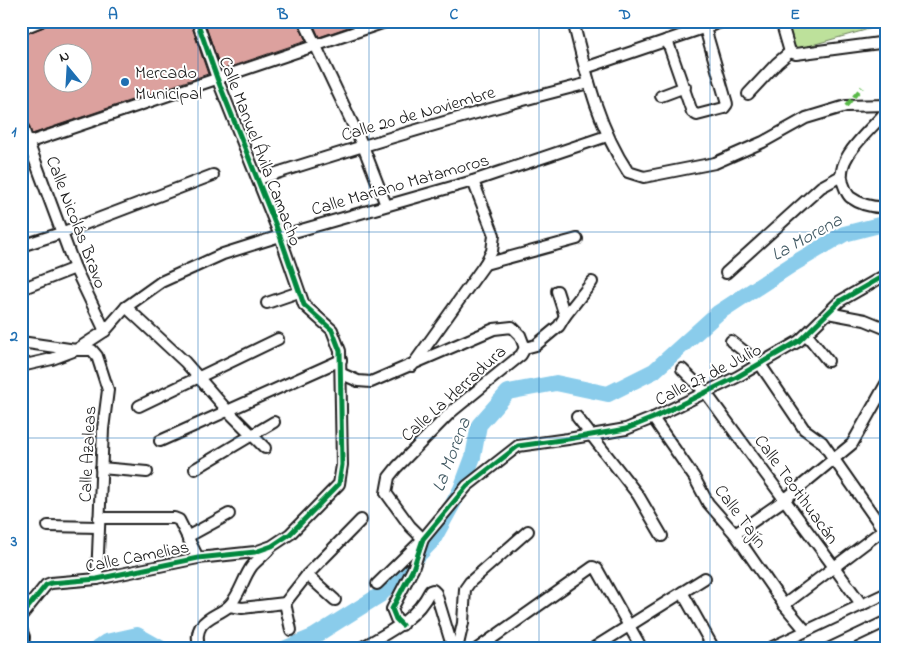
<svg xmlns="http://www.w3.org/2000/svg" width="908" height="670" viewBox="0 0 908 670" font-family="'Indie Flower',sans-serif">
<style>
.green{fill:#bde19b;stroke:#6c7e5c}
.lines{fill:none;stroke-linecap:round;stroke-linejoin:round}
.river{stroke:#8acceb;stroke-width:16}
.building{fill:#dca19e;stroke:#1c1c1c;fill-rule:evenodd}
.minor-casing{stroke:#1c1c1c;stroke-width:14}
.minor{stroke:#fff;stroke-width:10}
.quiet{stroke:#58b947;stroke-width:4;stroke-dasharray:8 4;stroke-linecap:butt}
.cycleway-casing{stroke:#fff;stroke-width:8}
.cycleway{stroke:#00873e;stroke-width:5}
.grid{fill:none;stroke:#1f6fb2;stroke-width:1;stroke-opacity:0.55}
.poi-dot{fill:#1f6fb2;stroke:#fff;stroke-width:2}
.labels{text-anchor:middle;stroke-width:4;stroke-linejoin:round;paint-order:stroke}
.poi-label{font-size:18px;fill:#1c1c1c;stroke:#fff;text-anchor:start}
.street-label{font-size:18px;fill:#1c1c1c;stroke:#fff}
.water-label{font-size:19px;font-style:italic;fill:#425a64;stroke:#fff}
.neatline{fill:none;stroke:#1f6fb2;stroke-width:2}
.grid-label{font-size:16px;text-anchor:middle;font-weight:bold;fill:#1f6fb2}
</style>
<rect width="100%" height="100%" fill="#fff"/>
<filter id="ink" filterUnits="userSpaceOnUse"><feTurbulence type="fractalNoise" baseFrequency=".02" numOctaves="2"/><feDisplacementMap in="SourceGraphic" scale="10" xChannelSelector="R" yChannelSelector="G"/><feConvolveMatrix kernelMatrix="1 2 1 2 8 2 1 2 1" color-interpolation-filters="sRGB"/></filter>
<g filter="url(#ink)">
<polygon class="green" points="786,21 887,21 887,24 794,50"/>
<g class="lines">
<g class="river">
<polyline points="96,649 106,642 137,635 162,649"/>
<polyline points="284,649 313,637 380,595 433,540 461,489 473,457 479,425 508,392 556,383 608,394 654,371 718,313 793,264 844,234 887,223"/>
</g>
</g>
<g class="building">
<path d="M53 21H190L208 74 32 134 21 103V36L44 27 47 23ZM52 52H82V82H52Z"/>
<polygon points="204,21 297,21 306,41 221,70"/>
<polygon points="312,21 366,21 319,37"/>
</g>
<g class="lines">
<g class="minor-casing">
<g id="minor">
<polyline points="304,21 363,146 386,205"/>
<path d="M573 21C586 73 598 127 628 172L644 177 715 163 763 142 806 118 846 106 887 105"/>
<polyline points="781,21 790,52"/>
<polyline points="21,29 41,21"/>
<polyline points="667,40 692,112 697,115 724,108 727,104 705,28"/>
<polyline points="790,52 796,54 887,42"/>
<polyline points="585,68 724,21"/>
<polyline points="748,94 777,63 790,52"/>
<polyline points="661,96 685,87"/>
<path d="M887 110C872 130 834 157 843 183 845 188 846 193 850 197 861 205 873 208 887 207"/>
<polyline points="21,123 75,268 105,331"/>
<polyline points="21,145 388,21"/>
<path d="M258 179C367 144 477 111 589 83"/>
<polyline points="21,246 61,233 213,175"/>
<polyline points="485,264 577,239"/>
<polyline points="726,273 821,187 841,176"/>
<polyline points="21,289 75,268"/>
<polyline points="557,291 565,316"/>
<polyline points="267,303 299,292"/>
<polyline points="126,307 185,362 227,410 265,448"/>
<polyline points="828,313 865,320 887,329"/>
<polyline points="807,335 828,361"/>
<polyline points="731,341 760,364 804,429 822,442 887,535"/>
<polyline points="21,342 76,350 92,350 97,356 108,390 103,429 97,579"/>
<polyline points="21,366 52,359 76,350 105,331 126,307 161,282 223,254 280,236 473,181 607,136"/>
<polyline points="412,366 485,264 492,251 494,235 473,181"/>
<polyline points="682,369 706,393 862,605"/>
<polyline points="342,374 358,381 371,382 494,329 512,327 520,335 525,348"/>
<polyline points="139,406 278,339"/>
<polyline points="577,417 638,495 662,536"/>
<polyline points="653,418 694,477 708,503 735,534 784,605 806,631"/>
<polyline points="160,441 341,360"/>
<polyline points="101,468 147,472"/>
<polyline points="195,469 274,422"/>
<polyline points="99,518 174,518 179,520 198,558"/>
<polyline points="48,526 99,527"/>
<polyline points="735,534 784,500 852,444 887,382"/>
<polyline points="187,537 229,514"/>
<polyline points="307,575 335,600"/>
<polyline points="377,584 423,539 410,526 386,493 389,477 397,467 451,412 521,355 525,348 536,345 559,326 565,316 592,282"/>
<polyline points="682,592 714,649"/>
<polyline points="285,603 291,630"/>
<polyline points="784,605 883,530"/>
<polyline points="229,606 242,608 285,603 307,575 361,520"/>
<polyline points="21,616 46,585 51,583 97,579 198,558 255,552 272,546 290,534 339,484 342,465 340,351 332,330 304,305 280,236 217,78 197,21"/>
<polyline points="402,625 396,619 392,609 413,569 423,539 467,486 518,446 568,439 626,429 653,418 737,377 799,341 840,301 887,274"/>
<polyline points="21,629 24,637 23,649"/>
<path d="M199 649C198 641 196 634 201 626 208 616 220 614 229 606 240 595 243 578 252 566 258 559 266 554 271 547"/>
<path d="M359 649C387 633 415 621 430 591L433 590 436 593 453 649"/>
<polyline points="457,649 463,623 465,589 470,582 528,531"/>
<polyline points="477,649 593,567 597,569 642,649"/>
<polyline points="592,649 705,578"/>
<polyline points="768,649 887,593"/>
<polyline points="828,649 887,621"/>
</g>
</g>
<use href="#minor" class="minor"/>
<polyline class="quiet" points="846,106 862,87"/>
<g class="cycleway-casing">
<g id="cycleway">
<polyline points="21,616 46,585 51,583 97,579 198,558 255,552 272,546 290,534 339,484 342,465 340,351 332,330 304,305 280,236 217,78 197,21"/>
<polyline points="402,625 396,619 392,609 413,569 423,539 467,486 518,446 568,439 626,429 653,418 737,377 799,341 840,301 887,274"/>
</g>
</g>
<use href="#cycleway" class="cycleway"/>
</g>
</g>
<path class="grid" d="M198 21V649M369 21V649M539 21V649M710 21V649M21 232H887M21 438H887"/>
<circle class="poi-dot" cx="125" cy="82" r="5"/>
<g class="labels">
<g class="poi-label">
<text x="135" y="78">Mercado<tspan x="135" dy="21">Municipal</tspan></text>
</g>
<g class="street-label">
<text transform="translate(418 113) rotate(-16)" y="6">Calle 20 de Noviembre</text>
<text transform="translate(261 151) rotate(69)" y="6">Calle Manuel Ávila Camacho</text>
<text transform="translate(400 184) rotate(-16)" y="6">Calle Mariano Matamoros</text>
<text transform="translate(77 222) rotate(69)" y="6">Calle Nicolás Bravo</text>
<text transform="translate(708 374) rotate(-27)" y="6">Calle 27 de Julio</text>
<text transform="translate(453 393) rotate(-42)" y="6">Calle La Herradura</text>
<text transform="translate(87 454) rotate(-87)" y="6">Calle Azaleas</text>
<text transform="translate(797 489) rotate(54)" y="6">Calle Teotihuacán</text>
<text transform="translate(741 516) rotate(53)" y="6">Calle Tajín</text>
<text transform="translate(137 556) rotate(-11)" y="6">Calle Camelias</text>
</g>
<g class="water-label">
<text transform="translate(806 236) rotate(-29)" y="7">La Morena</text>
<text transform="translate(450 454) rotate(-69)" y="7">La Morena</text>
</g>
</g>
<rect width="908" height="670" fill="none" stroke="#fff" stroke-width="55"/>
<g transform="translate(68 68) rotate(342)"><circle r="24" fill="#ffffff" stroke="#a4a4a4"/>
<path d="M0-4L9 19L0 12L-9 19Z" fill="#1f6fb2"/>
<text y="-8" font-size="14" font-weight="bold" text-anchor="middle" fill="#1c1c1c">N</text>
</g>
<rect x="28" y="28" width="852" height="614" class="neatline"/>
<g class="grid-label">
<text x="113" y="19">A</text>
<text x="283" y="19">B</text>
<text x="454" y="19">C</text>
<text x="625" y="19">D</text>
<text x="795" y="19">E</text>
<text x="14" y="136">1</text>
<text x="14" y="341">2</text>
<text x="14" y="546">3</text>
</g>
</svg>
